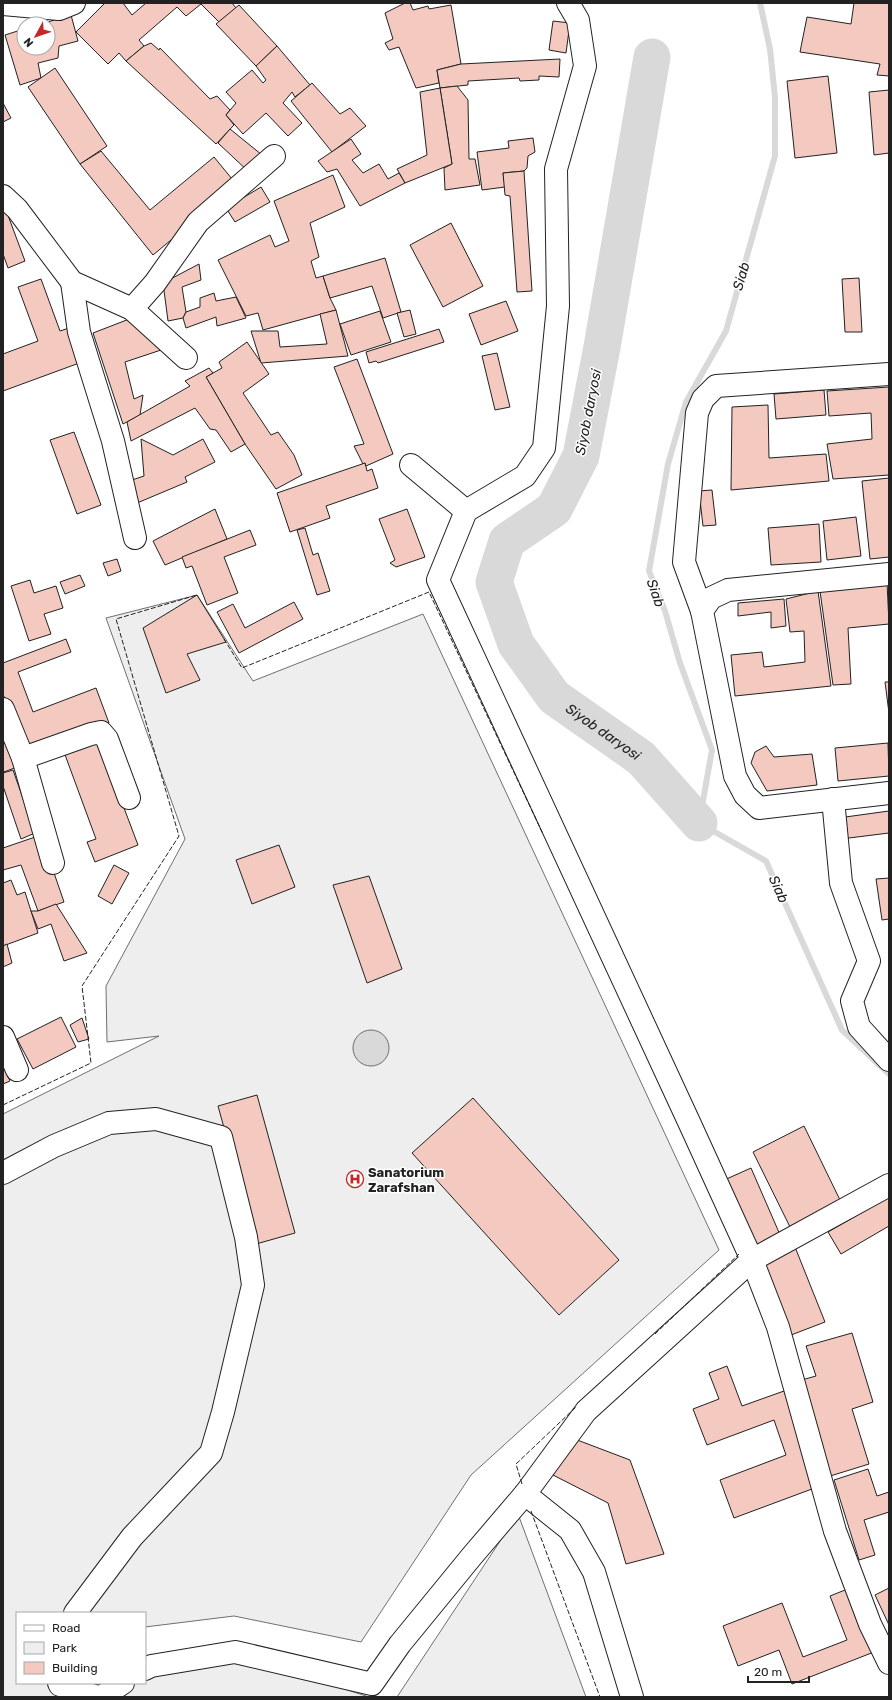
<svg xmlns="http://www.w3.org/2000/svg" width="892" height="1700" viewBox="0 0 892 1700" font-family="Rubik,sans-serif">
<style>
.green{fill:#eee;stroke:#6f6f6f}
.water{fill:#d9d9d9;stroke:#6f6f6f}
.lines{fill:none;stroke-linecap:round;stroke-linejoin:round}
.stream{stroke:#d9d9d9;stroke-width:6}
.river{stroke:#d9d9d9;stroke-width:37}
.building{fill:#f3c9c0;stroke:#222}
.minor-casing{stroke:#222;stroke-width:24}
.minor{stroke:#fff;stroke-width:22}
.fence{stroke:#222;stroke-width:1;stroke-dasharray:5 2;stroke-linecap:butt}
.labels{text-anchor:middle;stroke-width:3;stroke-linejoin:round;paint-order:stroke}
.poi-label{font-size:13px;font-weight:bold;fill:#222;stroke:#fff;text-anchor:start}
.water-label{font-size:14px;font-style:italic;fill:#222;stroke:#fff}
</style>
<rect width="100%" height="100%" fill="#fff"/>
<g class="green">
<polygon points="197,595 253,681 423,614 719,1250 471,1475 361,1642 234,1616 145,1627 145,1613 17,1613 17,1683 67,1683 79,1692 112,1683 145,1683 145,1674 250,1658 369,1697 3,1697 3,1114 159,1036 107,1042 106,986 185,839 106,618"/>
<polygon points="518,1514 586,1697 397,1697"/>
</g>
<circle class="water" cx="371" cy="1048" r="18"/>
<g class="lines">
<polyline class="stream" points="760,3 770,49 775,97 775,156 726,331 686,402 668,464 649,571 665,611 680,663 712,750 699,823 766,861 842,1030 889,1074"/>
<path class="river" id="s1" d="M652 57 602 347 581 456 554 509 507 541 494 582 516 644 554 697 641 758 699 823"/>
</g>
<g class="building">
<polygon points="105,3 123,3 132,15 146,3 232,3 236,8 219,22 201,4 186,16 177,7 139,40 144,46 126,61 119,53 108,64 76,32"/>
<polygon points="405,3 410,3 413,10 428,6 429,9 451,5 461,64 437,70 439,83 416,88 399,47 389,50 385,43 393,39 385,13"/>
<polygon points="854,3 889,3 889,76 877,75 880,64 800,52 807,17 851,24"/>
<polygon points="239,5 277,46 256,66 216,24"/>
<polygon points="71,15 78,41 59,46 58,58 38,63 41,78 20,85 5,35 24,29 24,48 48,48 48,24 41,24"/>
<polygon points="553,21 570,23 566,53 549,50"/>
<polygon points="151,43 159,50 160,48 210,99 217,96 230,110 226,115 234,125 216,144 126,61 144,46"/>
<polygon points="277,46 310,85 295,97 292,92 283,103 302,123 288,136 266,113 243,134 226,115 236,103 226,92 252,70 263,83 266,80 256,66"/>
<polygon points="560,59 559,77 539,76 539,80 520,81 519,78 468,81 468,85 440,88 437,70 461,64"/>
<polygon points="55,68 107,146 80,164 28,87"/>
<polygon points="828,76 837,153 795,158 787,81"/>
<polygon points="312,83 340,114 350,108 366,126 332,152 291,101"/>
<polygon points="457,86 468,100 469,159 475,159 480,185 445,190 444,168 452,164 440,88"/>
<polygon points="440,88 452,164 405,183 397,169 427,155 420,92"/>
<polygon points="889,90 889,153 874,155 869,92"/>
<polygon points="3,103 11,118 3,122"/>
<polygon points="230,129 267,159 250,173 218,143"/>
<polygon points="533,138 535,152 528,156 527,168 524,171 503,173 505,187 482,190 477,152 509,148 508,141"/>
<polygon points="351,139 361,154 352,160 363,173 379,164 388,179 399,173 405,183 360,206 337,169 327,172 318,161"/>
<polygon points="101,151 150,210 214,157 237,185 153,255 80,164"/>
<polygon points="524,171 532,291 517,292 510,196 505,195 503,173"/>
<polygon points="333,175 345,207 310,223 319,257 311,261 316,278 323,276 330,298 336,310 263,330 258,313 246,316 218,260 270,235 275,247 289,241 274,201"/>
<polygon points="261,187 270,202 235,222 226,208"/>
<polygon points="3,202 25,261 8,268 3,254"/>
<polygon points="451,223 483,286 443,307 410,245"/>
<polygon points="385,258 401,312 383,318 372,286 330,298 323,276"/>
<polygon points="199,264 201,280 182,287 186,312 183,318 168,321 163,283"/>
<polygon points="859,278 862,332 845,332 842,279"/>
<polygon points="41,279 60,331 69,328 82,362 3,391 3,354 38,341 18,287"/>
<polygon points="214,293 216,301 236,297 246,318 217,326 216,317 186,328 183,318 186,312 200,307 200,298"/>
<polygon points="506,301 518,331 481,345 469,314"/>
<polygon points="336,310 348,356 261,363 251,331 278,331 280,347 327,344 320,314"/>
<polygon points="410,310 416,334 404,337 397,313"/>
<polygon points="380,311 391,342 351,355 340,324"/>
<polygon points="137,316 161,350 125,362 134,399 143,395 140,415 123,424 93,333"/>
<polygon points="439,329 444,342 378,363 376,361 369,363 366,352"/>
<polygon points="247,342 269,374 243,393 271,435 278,432 294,455 302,475 276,489 245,444 206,377 222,368 219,362"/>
<polygon points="497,353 510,407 495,410 482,356"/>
<polygon points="357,359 393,454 366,466 365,463 363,464 354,446 364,444 334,367"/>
<polygon points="209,368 213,373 206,377 245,444 231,452 216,430 210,429 195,408 131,441 127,422 190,386 185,381"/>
<polygon points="889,387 889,475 833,479 827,444 872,439 871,413 829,416 827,391"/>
<polygon points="824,390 826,415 776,419 774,394"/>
<polygon points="768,405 769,458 826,454 829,481 731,490 732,407"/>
<polygon points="74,432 101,505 77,514 50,440"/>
<polygon points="141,439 173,455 203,439 215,462 185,477 187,482 137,503 132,480 144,476"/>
<polygon points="365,463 367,471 372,469 378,488 326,506 330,518 290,532 277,493"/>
<polygon points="889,478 889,557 870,559 862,481"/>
<polygon points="712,490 716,525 703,526 699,491"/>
<polygon points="215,509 227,539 165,565 153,541"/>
<polygon points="407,509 425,557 396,567 390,563 395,560 379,519"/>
<polygon points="856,517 861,556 827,560 823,521"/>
<polygon points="819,524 821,562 771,565 768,528"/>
<polygon points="305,528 313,555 318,553 330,591 317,595 297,530"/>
<polygon points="250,530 256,545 224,557 238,593 207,605 192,566 186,568 182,557"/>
<polygon points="117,559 121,571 108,576 103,563"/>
<polygon points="80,575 85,586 65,594 60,582"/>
<polygon points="30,580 34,593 56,586 63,608 44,614 51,634 29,641 11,586"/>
<polygon points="887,582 889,624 848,628 851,684 833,685 820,591"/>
<polygon points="818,591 831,686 735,696 731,655 762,652 764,667 805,662 804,631 790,632 786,599"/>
<polygon points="197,595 226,642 187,654 200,680 166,693 143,628"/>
<polygon points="784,599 786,626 771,628 771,612 738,616 738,603"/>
<polygon points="294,602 303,619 239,653 217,612 233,604 245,628"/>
<polygon points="66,639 71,652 18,672 33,712 96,688 109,723 26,755 3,694 3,663"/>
<polygon points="885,682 889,682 889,713"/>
<polygon points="3,732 17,767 4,772 3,769"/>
<polygon points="98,739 138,845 95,862 87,842 96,839 64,752"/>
<polygon points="888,743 889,776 838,781 835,748"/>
<polygon points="766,746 774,757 812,754 817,785 767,791 751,763 755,752"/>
<polygon points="13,770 35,833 21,839 3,786 3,773"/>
<polygon points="889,811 889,833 841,839 838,818"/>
<polygon points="41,835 64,902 38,911 21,865 3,870 3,848"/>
<polygon points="279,845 295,887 252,904 236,860"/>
<polygon points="114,865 129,873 112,904 98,896"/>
<polygon points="369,876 402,969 367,983 333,885"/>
<polygon points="889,878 889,919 882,920 876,879"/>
<polygon points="11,880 17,895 25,892 38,933 3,946 3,883"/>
<polygon points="56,904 87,953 64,961 51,924 38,929 31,911 38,911"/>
<polygon points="7,944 12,963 3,967 3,946"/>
<polygon points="61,1017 76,1047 33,1069 17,1039"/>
<polygon points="82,1018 89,1039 78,1042 70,1025"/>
<polygon points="3,1063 10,1081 3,1084"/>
<polygon points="257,1095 295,1233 256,1244 218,1106"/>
<polygon points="473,1098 619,1260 559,1315 412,1153"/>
<polygon points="804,1126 841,1202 790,1227 753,1152"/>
<polygon points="751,1168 781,1237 752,1249 722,1181"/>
<polygon points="889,1197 889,1226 841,1254 828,1232"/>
<polygon points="795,1247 825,1322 791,1335 761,1260"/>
<polygon points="852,1333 873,1402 852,1409 869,1464 827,1477 798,1381 816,1376 806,1346"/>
<polygon points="727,1366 742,1406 784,1391 820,1486 734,1518 720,1480 786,1455 774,1420 707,1445 693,1409 719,1399 709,1373"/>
<polygon points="572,1438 630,1460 664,1554 626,1564 608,1503 549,1473"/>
<polygon points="868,1469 877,1496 889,1492 889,1512 864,1520 875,1555 859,1560 834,1480"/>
<polygon points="850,1588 874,1652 792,1684 779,1650 738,1666 723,1626 782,1603 803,1657 847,1640 830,1596"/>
<polygon points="889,1588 889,1625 875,1595"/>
</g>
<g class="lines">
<g class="minor-casing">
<g id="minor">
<polyline points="3,4 59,9 74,3"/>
<polyline points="3,196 17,209 72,282 132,309 186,358"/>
<polyline points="72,282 79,332 113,441 135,538"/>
<polyline points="132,309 155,283 198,222 274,156"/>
<polyline points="411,465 466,511"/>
<polyline points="889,574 728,590 711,598 702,611 735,776 745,795 759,808 889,793"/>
<polyline points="702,611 684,562 697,413 703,399 716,386 889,374"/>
<polyline points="3,709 23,758 91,734 101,732 107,739 129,798"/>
<polyline points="23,758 53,863"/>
<polyline points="833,799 841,883 869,961 852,1001 859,1027 889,1060"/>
<polyline points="3,1037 17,1070"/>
<polyline points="3,1173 54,1146 109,1123 156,1119 221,1137 246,1237 253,1285 223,1412 211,1453 132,1537 75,1613"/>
<polyline points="889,1185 752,1260 778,1327 835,1531 870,1624 889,1663"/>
<polyline points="525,1494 570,1530 594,1572 632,1697"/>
<polyline points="145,1669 151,1666 235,1652 372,1684 400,1644 472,1556 525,1494 586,1411 752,1260 689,1122 438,580 466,511 525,476 544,448 558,306 556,169 585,66 578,20 568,3"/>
<polyline points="59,1683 60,1685 98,1697"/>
<polyline points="101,1697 123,1683"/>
</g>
</g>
<use href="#minor" class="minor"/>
<g class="fence">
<polyline points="224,639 242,668 429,592 543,834"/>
<polyline points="3,1105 91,1063 82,986 179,836 116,619 197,595"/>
<polyline points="655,1334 739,1254"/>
<polyline points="522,1484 516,1464 576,1407"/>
<polyline points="531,1511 600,1697"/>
</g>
</g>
<defs>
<g id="hospital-ring" transform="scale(0.9)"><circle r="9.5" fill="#fff" stroke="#c62828" stroke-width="1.5"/><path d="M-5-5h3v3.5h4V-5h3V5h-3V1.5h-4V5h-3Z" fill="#c62828"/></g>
</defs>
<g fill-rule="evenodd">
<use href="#hospital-ring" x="355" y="1179"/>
</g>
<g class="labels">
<g class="poi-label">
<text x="368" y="1177">Sanatorium<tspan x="368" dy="15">Zarafshan</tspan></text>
</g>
<g class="water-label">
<text transform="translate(741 276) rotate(-74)" y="5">Siab</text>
<text transform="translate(588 412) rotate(-79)" y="5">Siyob daryosi</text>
<text transform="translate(656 593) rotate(71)" y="5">Siab</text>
<text dy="5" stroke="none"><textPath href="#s1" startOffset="756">Siyob daryosi</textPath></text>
<text transform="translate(779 889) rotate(66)" y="5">Siab</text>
</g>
</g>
<rect width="892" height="1700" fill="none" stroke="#222222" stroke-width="8"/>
<rect x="16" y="1612" width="130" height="72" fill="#ffffff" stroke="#a7a7a7"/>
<rect x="24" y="1625" width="20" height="6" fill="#ffffff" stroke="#a7a7a7"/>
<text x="52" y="1632" font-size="12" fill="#222222">Road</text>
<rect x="24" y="1642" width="20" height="12" fill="#eeeeee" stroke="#a7a7a7"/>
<text x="52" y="1652" font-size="12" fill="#222222">Park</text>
<rect x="24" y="1662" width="20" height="12" fill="#f3c9c0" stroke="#a7a7a7"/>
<text x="52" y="1672" font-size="12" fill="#222222">Building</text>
<g transform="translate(36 36) rotate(230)"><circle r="19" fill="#ffffff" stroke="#a7a7a7"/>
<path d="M0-3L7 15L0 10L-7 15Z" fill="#c62828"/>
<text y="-6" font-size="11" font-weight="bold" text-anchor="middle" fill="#222222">N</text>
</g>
<path d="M748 1676v6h61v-6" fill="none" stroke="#222222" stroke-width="2"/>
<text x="754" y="1676" font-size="12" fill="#222222" stroke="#ffffff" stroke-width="3" paint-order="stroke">20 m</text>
</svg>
